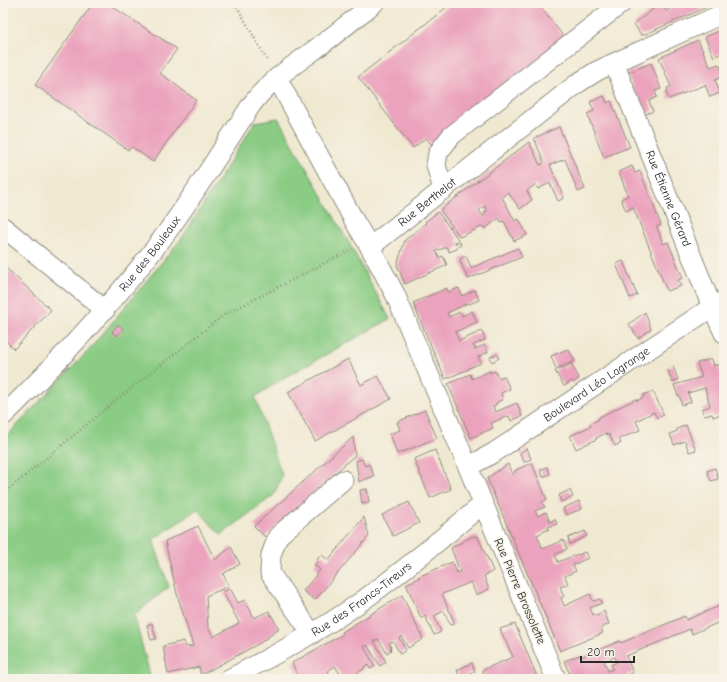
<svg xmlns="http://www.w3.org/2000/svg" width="727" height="682" viewBox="0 0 727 682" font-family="'Comic Neue',sans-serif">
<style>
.green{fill:#8acc84;stroke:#5a7c58}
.building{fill:#eba3bd;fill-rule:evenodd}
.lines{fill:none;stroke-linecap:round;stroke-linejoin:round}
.minor-casing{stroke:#8e8a7e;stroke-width:21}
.path{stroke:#8e8a7e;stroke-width:2.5;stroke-dasharray:1 3;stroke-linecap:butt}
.minor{stroke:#fff;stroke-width:19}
.labels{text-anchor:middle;stroke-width:3;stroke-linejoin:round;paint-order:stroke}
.street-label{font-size:12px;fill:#2b2b2b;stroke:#f7f3e8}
</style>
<rect width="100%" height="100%" fill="#f7f3e8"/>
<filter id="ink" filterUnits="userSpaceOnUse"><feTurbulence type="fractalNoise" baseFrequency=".025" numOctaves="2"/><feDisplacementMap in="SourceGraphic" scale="8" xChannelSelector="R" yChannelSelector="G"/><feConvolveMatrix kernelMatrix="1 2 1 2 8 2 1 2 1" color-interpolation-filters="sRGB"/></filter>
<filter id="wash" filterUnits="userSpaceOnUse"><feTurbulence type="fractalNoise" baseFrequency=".012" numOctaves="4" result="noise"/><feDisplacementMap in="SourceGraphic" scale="16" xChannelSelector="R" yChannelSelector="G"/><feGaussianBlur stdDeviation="0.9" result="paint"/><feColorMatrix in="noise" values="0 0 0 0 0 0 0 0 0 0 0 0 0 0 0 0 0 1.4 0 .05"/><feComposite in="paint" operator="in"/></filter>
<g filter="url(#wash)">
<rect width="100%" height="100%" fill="#f0e9d2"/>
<polygon class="green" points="278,118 349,243 390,319 280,380 255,397 282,475 274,495 221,535 197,509 153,540 169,587 134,615 151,679 5,679 3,674 3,440 89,350 182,238 255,122"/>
<g id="blocks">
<g class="building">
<polygon points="93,3 107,3 177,49 160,73 196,100 153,162 132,147 128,150 35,85"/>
<polygon points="452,3 537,3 565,38 431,144 426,138 413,148 358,77"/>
<polygon points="661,3 666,11 680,3 716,3 646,34 641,35 634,24"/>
<polygon points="719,31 724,40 724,52 714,57 705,37"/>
<polygon points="698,40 710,67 719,64 724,76 715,80 720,93 710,97 705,85 669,99 666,92 668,91 667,88 671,87 659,58"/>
<polygon points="651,63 661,89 655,91 657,97 649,101 653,111 644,115 627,73"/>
<polygon points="604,96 607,103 611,101 630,147 604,157 587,114 594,111 590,102"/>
<path d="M559 127 585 189 578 192 565 159 550 165 564 198 558 201 550 183 538 189 536 184 527 191 532 200 520 209 508 192 502 197 515 221 519 219 527 235 514 241 504 221 501 222 499 218 485 229 483 226 460 237 440 210 529 142 540 165 542 164V165L544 162 534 138ZM485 206 487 211 484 213 486 215 483 216 479 210Z"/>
<polygon points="632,166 635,173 640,171 661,225 657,227 663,244 668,242 683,278 678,280 681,286 667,291 633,207 626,211 621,199 628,196 619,172"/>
<polygon points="438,212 458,239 455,243 460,242 461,245 457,247 457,249 449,252 447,247 436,251 439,258 443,256 447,265 405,284 397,265 405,240 426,223 425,222"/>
<polygon points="518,248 522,257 468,279 460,261 461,258 466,256 471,268"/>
<polygon points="623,261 637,295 630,298 616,264"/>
<polygon points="3,265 51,310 14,349 3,338"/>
<polygon points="447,288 448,292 459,288 462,296 475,290 479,300 469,304 468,303 447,313 449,317 460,312 462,316 472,311 477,322 455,332 459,341 482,331 485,340 473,345 475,349 485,345 488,352 478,357 481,363 469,368 469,369 445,379 413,303"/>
<polygon points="645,312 651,329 638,338 629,324"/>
<polygon points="118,324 123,329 117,336 112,332"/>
<polygon points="568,349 575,361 556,369 551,356"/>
<polygon points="497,354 499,358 492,362 490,357"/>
<polygon points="348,359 361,385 378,376 391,399 315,441 288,392"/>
<polygon points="712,359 714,366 718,364 724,383 724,410 722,411 724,413 713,417 712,414 704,416 702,409 710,406 705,388 688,393 691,402 682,405 679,395 678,396 674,385 702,377 697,363"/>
<polygon points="571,363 579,378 573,383 572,381 564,386 555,371 562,367 564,369"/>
<polygon points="673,366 678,380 672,382 667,368"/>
<polygon points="490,371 490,373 495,371 499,378 504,376 510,389 501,393 503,399 496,403 497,404 493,406 495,412 517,403 522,416 511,421 509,416 491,423 493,428 471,438 448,384 470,374 472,379"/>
<polygon points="653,391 664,415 657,418 654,412 636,421 640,430 619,439 621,443 615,446 609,434 607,435 606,433 596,438 597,439 576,449 570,436 591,426 590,424 599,419 599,417 636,399 637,401 644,397 643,395"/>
<polygon points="425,410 437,438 397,454 390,434 400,430 397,422"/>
<polygon points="686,425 696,450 689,452 685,441 674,445 670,434 677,431 677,429"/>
<polygon points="353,437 355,455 265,537 254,526"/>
<polygon points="527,448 531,459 524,462 520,453"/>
<polygon points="435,450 451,489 430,498 414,459"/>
<polygon points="362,459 365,466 369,464 374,476 359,482 356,461"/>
<polygon points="532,463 547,500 542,502 545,507 535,511 538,516 546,512 550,522 555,519 557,524 548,527 549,529 537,535 543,549 563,540 567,549 555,555 558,562 578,554 579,555 585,552 588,558 573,565 576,571 565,576 568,584 560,587 564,596 561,598 564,606 590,594 593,601 600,599 602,603 590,608 593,615 595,614 596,616 598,616 598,614 604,611 609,624 601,628 603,633 560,651 487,478 508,464 512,475 516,470"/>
<polygon points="547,467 550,474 543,477 540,470"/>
<polygon points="715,468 718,479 711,481 707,471"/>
<polygon points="367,489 369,503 362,504 360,490"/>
<polygon points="570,490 573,497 561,502 559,495"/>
<polygon points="579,501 582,509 566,515 563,508"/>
<polygon points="409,502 419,523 393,536 382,515"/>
<polygon points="364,517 369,536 315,600 303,591 320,570 314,565 317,562 316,561 321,554 328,560"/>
<polygon points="198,526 215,560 231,547 240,564 223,574 229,586 206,596 208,627 213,637 239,623 223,592 230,588 238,603 245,600 254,618 269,611 279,629 260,643 201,675 199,667 168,674 163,646 184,641 186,647 193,646 177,594 165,541"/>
<polygon points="585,531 587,536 570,544 568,538"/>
<polygon points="473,536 478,537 493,571 484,576 489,589 476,595 471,582 442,594 455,624 450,625 444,611 434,616 441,632 434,635 425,616 421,618 406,584 419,578 418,577 452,562 457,573 460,572 451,548"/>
<polygon points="402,595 423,639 408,648 401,636 399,638 406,650 400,654 393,641 389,643 391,648 390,649 391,650 387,653 378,639 374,641 386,662 380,666 367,645 364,647 375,666 370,669 368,665 363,668 364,669 350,677 351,679 343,679 335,666 328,671 332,679 299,679 292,663 343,634 342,632"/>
<path d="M724 604V620L692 634 690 629 626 656 633 673 626 675 627 677 623 679H572L564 661 580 655 581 657 620 641 621 643 685 616 686 620ZM615 657 617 662 611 665 613 669 608 671 604 661Z"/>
<polygon points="152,623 156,639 151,640 147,625"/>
<polygon points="515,624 538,679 487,679 482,670 513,657 500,629"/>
<polygon points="472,663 475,671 460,678 457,670"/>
</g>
</g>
</g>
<g filter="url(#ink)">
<use href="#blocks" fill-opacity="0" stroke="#8e8a7e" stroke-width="1"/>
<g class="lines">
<g class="minor-casing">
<g id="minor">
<path id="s1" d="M614 63 712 307 724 333"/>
<polyline points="277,78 356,224 370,247"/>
<polyline points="443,190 436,165 438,153 451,136 622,3"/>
<polyline points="3,227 105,310"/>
<path id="s2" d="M3 416C25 395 46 373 67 351 104 311 140 270 172 225 200 186 225 144 252 104 268 82 291 67 313 51 334 36 354 19 374 3"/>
<path id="s3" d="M468 467 495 452 712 307 724 301"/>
<polyline points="312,634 270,573 271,555 278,536 343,480"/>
<path id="s4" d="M229 679C275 655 320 631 362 601 404 571 443 537 483 504"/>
<path id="s5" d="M556 679 468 467 395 294 370 247 578 83 597 71 614 63 724 13"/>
</g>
</g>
<g class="path">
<polyline points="235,3 268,62"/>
<polyline points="3,494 114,402 224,315 352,249"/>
</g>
<use href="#minor" class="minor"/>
</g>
</g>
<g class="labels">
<g class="street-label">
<text dy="4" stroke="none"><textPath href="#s1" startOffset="146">Rue Étienne Gérard</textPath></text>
<text dy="4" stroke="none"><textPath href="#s5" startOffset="543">Rue Berthelot</textPath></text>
<text dy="4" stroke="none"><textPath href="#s2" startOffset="219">Rue des Bouleaux</textPath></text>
<text dy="4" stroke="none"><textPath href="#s3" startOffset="153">Boulevard Léo Lagrange</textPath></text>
<text transform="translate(520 591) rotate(67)" y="4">Rue Pierre Brossolette</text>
<text dy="4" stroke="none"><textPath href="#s4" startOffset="155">Rue des Francs-Tireurs</textPath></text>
</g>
</g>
<rect width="727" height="682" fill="none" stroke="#f7f3e8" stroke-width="16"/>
<path d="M581 656v6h53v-6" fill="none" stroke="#2b2b2b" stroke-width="2"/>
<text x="587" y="656" font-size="12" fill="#2b2b2b" stroke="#f7f3e8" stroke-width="3" paint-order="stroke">20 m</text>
</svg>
